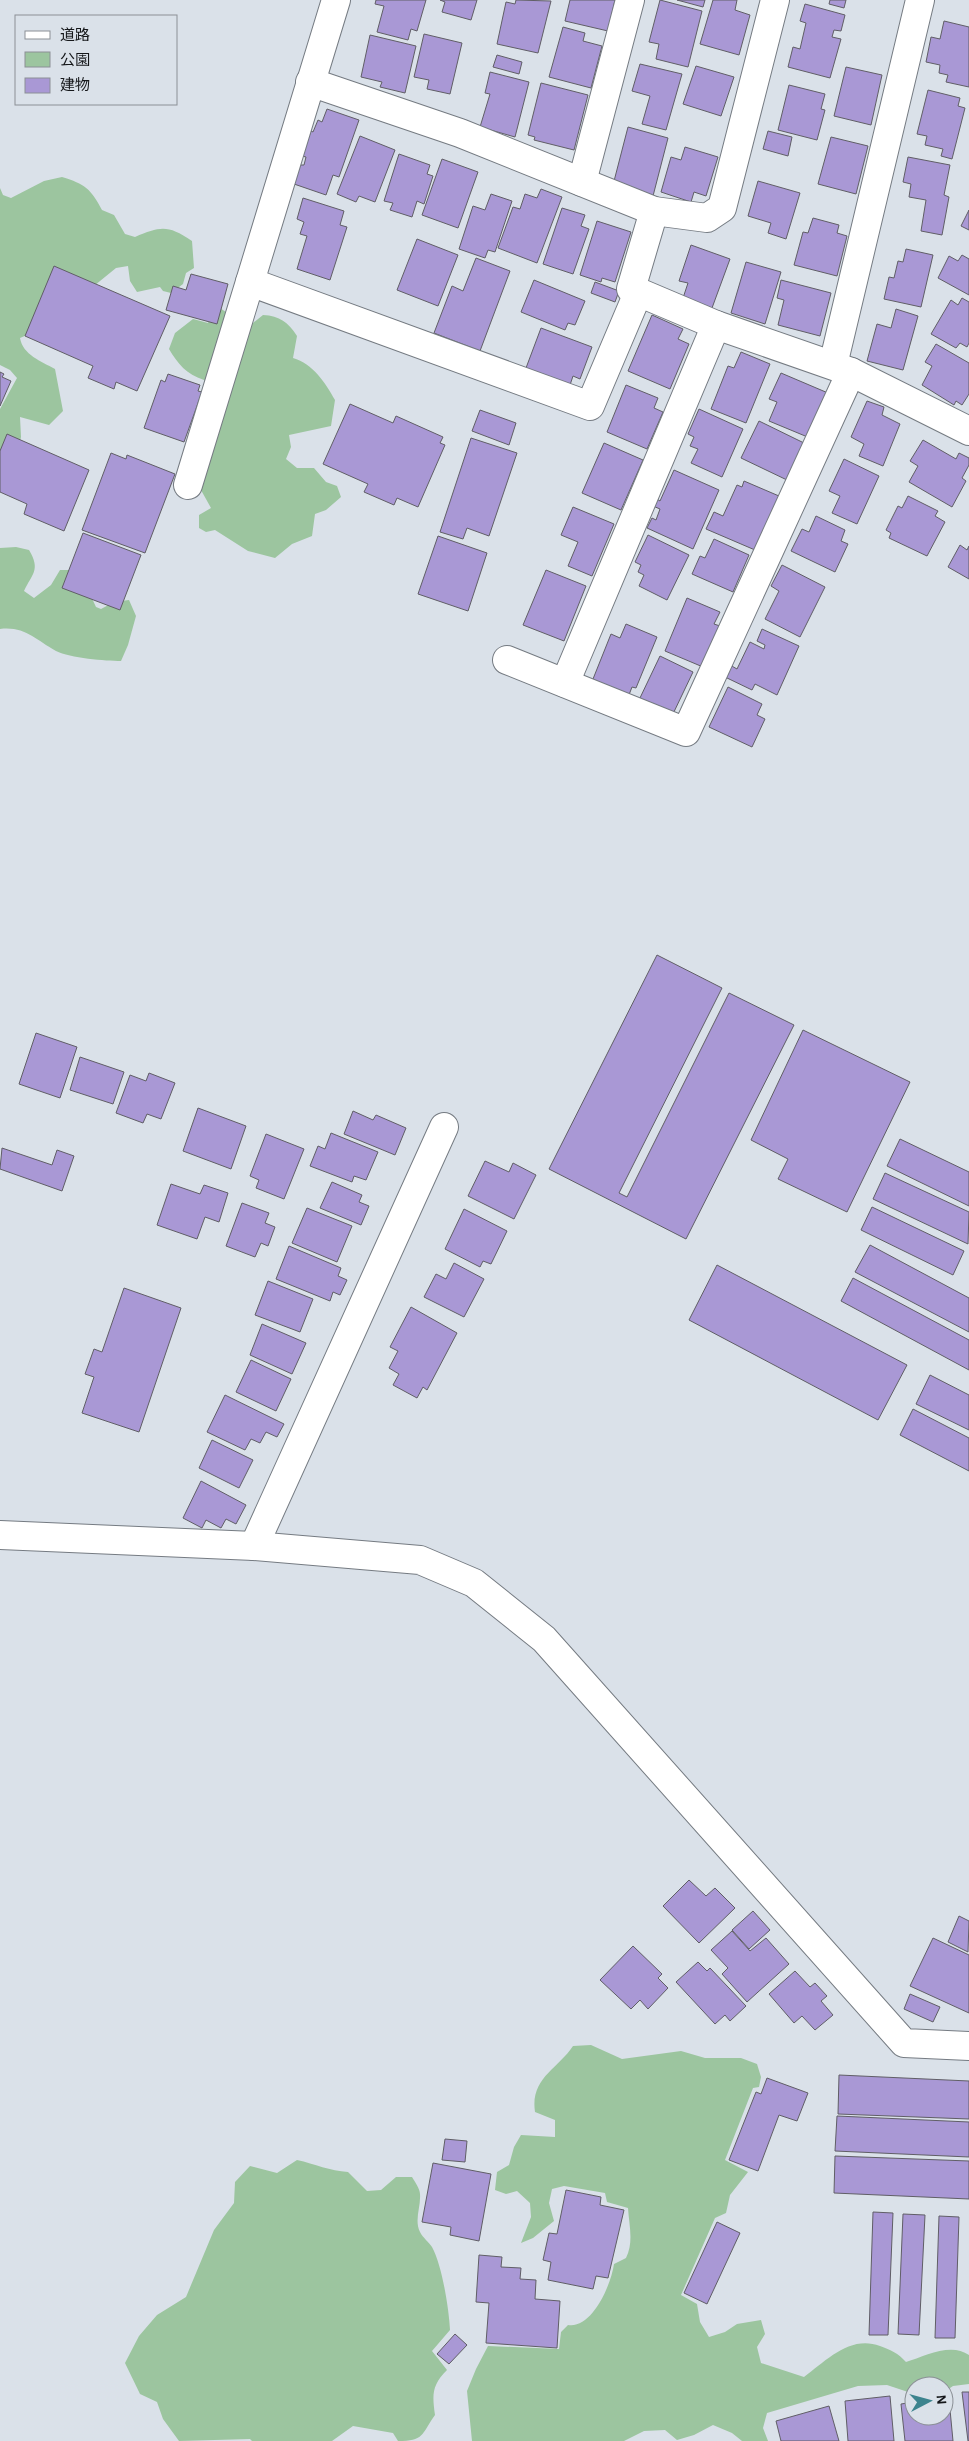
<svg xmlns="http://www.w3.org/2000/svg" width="969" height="2441" viewBox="0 0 969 2441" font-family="'Alegreya Sans','Noto Sans JP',sans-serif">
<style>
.green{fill:#9cc59f}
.building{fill:#a998d5;stroke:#605e66}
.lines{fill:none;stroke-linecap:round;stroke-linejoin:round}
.street-casing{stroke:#757b82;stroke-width:30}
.street{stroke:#fff;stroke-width:28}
</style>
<rect width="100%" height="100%" fill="#dae1e9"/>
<g class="green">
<path d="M62 177C85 184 91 189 102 210L114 215 125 234 135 237C161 226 168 225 192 241L194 268 186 273 183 284 171 293 163 291 160 287 137 292 130 281 128 266 116 268 41 329 20 338C23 355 41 361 55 369L63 411 49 425 20 417 21 437 17 454 0 463V409L17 378 10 370 0 365V188L3 195 11 198 44 181Z"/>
<path d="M217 306 248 327 263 315C280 316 288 322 297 336L293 358C313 364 325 382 335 400L331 426 289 435 291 447 286 459 297 468H314L326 482 337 486 341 497 326 510 315 514 312 536 292 544 275 558 248 551 215 530 206 532 199 528V515L211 508 182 456 206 392 204 380C186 374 178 364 169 349L175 333 193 319 208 323 212 311Z"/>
<path d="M16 547 29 550C41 570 32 574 24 591L34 598 51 585 60 570H73L88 590 96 607 101 609 114 602 129 600 136 616 128 645 121 661C106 661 70 658 56 651 36 640 25 626 0 629V548Z"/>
<path d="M591 2045 622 2059 681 2051 705 2058H741L757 2064 761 2077 759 2087 753 2088 725 2160 748 2172 730 2195 726 2213 715 2218 681 2295 697 2304 700 2322 709 2337 725 2332 737 2324 761 2320 765 2334 757 2347 761 2363 804 2377C827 2360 850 2335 880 2346 891 2350 898 2353 906 2362 925 2356 951 2342 969 2355V2384L953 2386 944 2392V2386H914V2394L887 2385 858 2386 767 2413 763 2428 768 2441H742L732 2433 713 2425 694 2435 677 2440 665 2430 644 2431 624 2441H472L467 2391 476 2369 488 2346 559 2349 561 2332 568 2325C592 2329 611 2285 614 2264L626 2258C634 2242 629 2225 628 2208L607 2202 605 2193 564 2186 552 2189 549 2203 554 2221 533 2238 521 2243 531 2217 530 2203 517 2191 506 2194 495 2190 497 2172 509 2165 514 2147 521 2135 555 2137V2120L535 2112C530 2078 558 2069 573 2046Z"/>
<path d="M297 2160C315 2164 330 2171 348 2172L367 2191 381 2190 396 2177H412C415 2182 420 2189 420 2194 421 2207 414 2220 420 2232 423 2238 429 2242 432 2247 442 2265 449 2309 450 2330L432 2351 447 2370C432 2385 432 2394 435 2415 421 2435 424 2441 398 2441L393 2433 353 2426 332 2441H252L250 2439 179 2441 163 2419 157 2402 140 2394 125 2363 139 2336 157 2315 186 2297 214 2230 234 2203 235 2182 250 2166 277 2173Z"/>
</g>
<g class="building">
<polygon points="376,0 426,0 417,31 411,29 408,40 377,32 384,6 375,4"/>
<polygon points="440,0 477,0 471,20 442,12 445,2"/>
<polygon points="516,0 551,1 538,53 497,44 506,2 515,4"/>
<polygon points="570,0 615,0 608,31 565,21"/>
<polygon points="660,0 702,11 688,67 656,59 659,44 649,42"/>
<polygon points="677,0 705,0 703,7"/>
<polygon points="713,0 737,0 735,10 750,15 739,55 700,44"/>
<polygon points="830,0 846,0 844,8 829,4"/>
<polygon points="805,4 845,15 841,31 834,30 832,37 841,39 830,78 788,67 793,47 800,49 806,23 800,21"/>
<polygon points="944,21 969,27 969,87 946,82 948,75 939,73 940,65 926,62 931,37 940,39"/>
<polygon points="563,27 585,33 583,41 602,46 591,88 549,77"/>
<polygon points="424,34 462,43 450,94 427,89 429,80 414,77"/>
<polygon points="370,35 416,46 405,93 380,87 382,82 361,77"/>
<polygon points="497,55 522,62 519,74 493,67"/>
<polygon points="640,64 682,74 666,130 642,124 650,96 632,91"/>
<polygon points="696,66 734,77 721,116 683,104"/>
<polygon points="846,67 882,75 871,125 834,116"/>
<polygon points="490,72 529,82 515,137 480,127 490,94 485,93"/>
<polygon points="541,83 588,95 574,150 534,140 535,137 528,135"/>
<polygon points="789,85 825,94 821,109 825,110 817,140 778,130"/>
<polygon points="928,90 960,98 958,106 965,108 952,159 941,156 943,149 925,145 927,136 917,134"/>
<polygon points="327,109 359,120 339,177 333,175 326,195 294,184 300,165 304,165 306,157 302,156 311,131 313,132 318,120 322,122"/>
<polygon points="628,127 668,138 653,196 613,185"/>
<polygon points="768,131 792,137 788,156 763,149"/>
<polygon points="360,136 395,150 375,202 359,196 356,202 337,194"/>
<polygon points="831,137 868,146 856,194 818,184"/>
<polygon points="685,147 718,157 706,196 694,192 691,202 661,192 671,157 681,160"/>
<polygon points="399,154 430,165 427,174 433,176 424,204 417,201 412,217 390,210 393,203 384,201"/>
<polygon points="908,157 950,165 944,195 949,197 942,235 921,231 926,200 909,197 911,184 903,182"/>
<polygon points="442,159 478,172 458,228 422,215"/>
<polygon points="758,181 800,193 786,239 768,233 771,223 748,216"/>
<polygon points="541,189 562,197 537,263 498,248 513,207 520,209 525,194 537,198"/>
<polygon points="491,194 512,201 495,252 488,250 485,258 459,249 473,206 485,210"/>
<polygon points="303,198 344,211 340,225 347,227 330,280 297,269 307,236 300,234 304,222 297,219"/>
<polygon points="562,208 585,215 581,226 589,229 573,274 543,264"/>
<polygon points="969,210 969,230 961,226"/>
<polygon points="813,218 839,225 837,233 847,236 837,276 794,265 803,232 808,233"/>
<polygon points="597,221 631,232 615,282 602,278 601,282 580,275"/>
<polygon points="417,239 458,255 438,306 397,290"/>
<polygon points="691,245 730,259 712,308 683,298 688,283 679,281"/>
<polygon points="906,249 933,255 921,307 884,299 889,277 894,278 898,261 903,262"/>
<polygon points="962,255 969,259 969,295 938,278 949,256 958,261"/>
<polygon points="476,258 510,271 480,351 434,333 452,286 463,291"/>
<polygon points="746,262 781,272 765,324 731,313"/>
<polygon points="54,266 170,316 137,391 116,382 114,389 88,378 93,366 25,336"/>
<polygon points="191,274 228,284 217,324 166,310 173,286 186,290"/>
<polygon points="534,280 585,301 575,325 568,323 565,330 521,312"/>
<polygon points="781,280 831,293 820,336 778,325 784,300 777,298"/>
<polygon points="595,282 619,291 615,302 591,293"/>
<polygon points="962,298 969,302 969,343 967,347 960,343 956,348 931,334 951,300 958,305"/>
<polygon points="896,309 918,316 903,370 867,361 877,324 891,328"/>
<polygon points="652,315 683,329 678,339 689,344 670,389 628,371"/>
<polygon points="541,328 592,347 580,379 573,376 570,385 526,368"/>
<polygon points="936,344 969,363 969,394 962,405 956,401 954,405 922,385 932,366 925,362"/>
<polygon points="741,352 770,364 746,423 711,409 728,366 734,368"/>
<polygon points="0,372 4,374 2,377 11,381 0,406"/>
<polygon points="781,373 828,393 810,438 769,421 777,402 769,399"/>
<polygon points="168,374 200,385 198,391 202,392 184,442 144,428 161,380 165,382"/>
<polygon points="626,385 658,398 654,408 663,412 647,449 607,432"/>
<polygon points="867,401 884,407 882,415 900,424 883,466 859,456 864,444 851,437"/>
<polygon points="350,404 393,423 396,416 443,437 440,443 445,445 418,507 397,498 394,505 364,492 368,484 323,464"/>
<polygon points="699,409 743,429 722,477 691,463 698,449 690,446 694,437 688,434"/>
<polygon points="480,410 516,423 509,445 472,431"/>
<polygon points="759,421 804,443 787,480 741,458"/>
<polygon points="7,434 89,470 64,531 24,514 27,504 0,492 0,451"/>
<polygon points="471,438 517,453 489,536 467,528 463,539 440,532"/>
<polygon points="923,440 956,459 959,453 969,458 969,465 962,478 966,481 952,507 909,482 918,466 910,461"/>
<polygon points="604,443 643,460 621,510 582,493"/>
<polygon points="111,453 126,459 127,455 175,474 145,553 82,530"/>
<polygon points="844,459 879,476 857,524 832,513 840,496 829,491"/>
<polygon points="674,470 719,490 693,549 647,528 652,518 656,520 660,509 653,506 657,499 660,501"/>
<polygon points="744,481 779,496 755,550 706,529 714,512 723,516 737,485 742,487"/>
<polygon points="908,496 938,511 935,516 945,522 927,556 889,538 891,533 886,530 898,506 902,508"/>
<polygon points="573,507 614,524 592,576 568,566 578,542 561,535"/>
<polygon points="816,516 845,530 841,541 848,544 835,572 791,551 802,529 809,532"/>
<polygon points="83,533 141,555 120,610 62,588"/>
<polygon points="648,535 689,555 667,600 639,586 644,575 638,572 641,565 635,562"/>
<polygon points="438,536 487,553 468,611 418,594"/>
<polygon points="714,539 749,555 733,592 692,574 700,556 705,558"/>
<polygon points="960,545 967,550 969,546 969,579 948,567"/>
<polygon points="782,565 825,587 800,637 765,619 779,591 771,586"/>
<polygon points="546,570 586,586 564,641 523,625"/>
<polygon points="687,598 720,612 714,624 720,626 703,667 665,651"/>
<polygon points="626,624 657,637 636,688 632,687 627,700 591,684 611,634 620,638"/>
<polygon points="762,629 799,646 777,695 755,684 752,690 725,677 730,665 737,669 750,642 764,649 765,645 757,641"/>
<polygon points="660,656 693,672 672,716 639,700"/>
<polygon points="728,687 762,704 757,715 765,719 752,747 709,727"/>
<polygon points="657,955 722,988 619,1193 627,1197 729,993 794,1025 686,1239 549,1169"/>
<polygon points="803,1030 910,1082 847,1212 778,1179 788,1159 751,1140"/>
<polygon points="36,1033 77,1047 60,1098 19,1084"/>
<polygon points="80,1057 124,1072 113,1104 70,1090"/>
<polygon points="149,1073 175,1083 161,1119 147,1114 143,1123 116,1113 130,1075 146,1081"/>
<polygon points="198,1108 246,1126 231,1169 183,1151"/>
<polygon points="353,1111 373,1120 376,1115 406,1128 395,1155 344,1134"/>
<polygon points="331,1133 378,1152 366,1180 354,1176 352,1182 310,1166 318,1146 325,1149"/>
<polygon points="266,1134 304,1149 284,1199 256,1188 259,1180 250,1176"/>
<polygon points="900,1139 969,1172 969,1206 887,1166"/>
<polygon points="2,1148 52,1165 57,1150 74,1156 62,1191 0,1169"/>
<polygon points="485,1161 509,1172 513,1163 536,1175 514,1219 468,1196"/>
<polygon points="885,1173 969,1212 968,1244 873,1199"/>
<polygon points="332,1182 362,1195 359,1202 369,1206 361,1225 320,1208"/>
<polygon points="171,1184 200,1194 204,1185 228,1193 219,1222 205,1217 197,1239 157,1225"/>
<polygon points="242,1203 269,1213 265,1223 275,1227 268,1246 261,1243 255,1257 226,1246"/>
<polygon points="872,1207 964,1251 953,1275 861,1230"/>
<polygon points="307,1208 352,1226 337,1262 292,1243"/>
<polygon points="464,1209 507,1231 491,1264 483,1261 480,1267 445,1249"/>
<polygon points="870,1245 969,1298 969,1332 855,1272"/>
<polygon points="289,1246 341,1268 338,1276 347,1280 340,1295 333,1292 330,1301 276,1279"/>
<polygon points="454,1263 484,1279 464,1317 424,1297 436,1274 446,1279"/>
<polygon points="717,1265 907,1365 878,1420 689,1320"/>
<polygon points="853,1278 969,1340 969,1370 841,1301"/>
<polygon points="268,1281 313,1299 300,1332 255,1315"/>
<polygon points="124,1288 181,1308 139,1432 82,1413 94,1377 85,1374 94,1349 102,1352"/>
<polygon points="411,1307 457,1333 427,1390 423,1387 417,1398 393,1385 399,1374 389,1368 398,1351 390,1347"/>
<polygon points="262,1324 306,1343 292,1374 250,1355"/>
<polygon points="251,1360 291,1379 276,1411 236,1392"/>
<polygon points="930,1375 969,1395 969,1430 916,1404"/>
<polygon points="225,1395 284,1424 277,1437 266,1432 260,1443 251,1439 245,1450 207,1432"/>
<polygon points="913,1409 969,1438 969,1471 900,1435"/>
<polygon points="212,1440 253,1460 239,1488 199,1468"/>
<polygon points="201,1481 246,1505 236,1524 226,1519 221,1528 206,1520 202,1528 183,1518"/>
<polygon points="689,1880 706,1896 715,1888 735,1908 699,1943 663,1906"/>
<polygon points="753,1911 770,1930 749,1949 732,1930"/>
<polygon points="959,1916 969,1921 968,1952 948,1942"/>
<polygon points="732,1931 750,1951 766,1938 789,1964 747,2002 722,1974 728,1968 711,1950"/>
<polygon points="933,1938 969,1955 969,2013 910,1986"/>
<polygon points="633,1946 662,1974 658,1978 668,1988 648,2009 640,2000 631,2009 600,1980"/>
<polygon points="698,1962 707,1971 710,1968 746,2006 730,2021 725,2015 715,2024 676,1982"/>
<polygon points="795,1971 810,1987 815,1983 827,1996 821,2001 833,2015 815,2030 802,2016 794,2023 769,1994"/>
<polygon points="910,1994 940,2007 933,2022 904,2009"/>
<polygon points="839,2075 969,2081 969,2119 838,2114"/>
<polygon points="767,2078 808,2093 797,2121 779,2115 758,2171 729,2160 756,2092 761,2094"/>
<polygon points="837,2116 969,2122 969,2157 835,2151"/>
<polygon points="445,2139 467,2141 465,2162 442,2160"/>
<polygon points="835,2156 969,2161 969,2199 834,2193"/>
<polygon points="433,2163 491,2174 479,2241 450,2235 451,2227 422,2222"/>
<polygon points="566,2190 601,2197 600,2205 624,2210 608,2278 596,2276 593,2289 548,2280 551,2262 543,2260 549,2233 557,2234"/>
<polygon points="873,2212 893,2213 888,2335 869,2335"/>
<polygon points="903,2214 925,2215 919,2335 898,2334"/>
<polygon points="939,2216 959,2217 955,2338 935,2338"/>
<polygon points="717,2222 740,2233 707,2304 684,2293"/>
<polygon points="479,2255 502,2257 501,2267 521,2268 520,2279 536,2280 535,2299 560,2301 557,2348 486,2343 489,2303 476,2302"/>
<polygon points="455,2334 467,2345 449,2364 437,2354"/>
<polygon points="962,2392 969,2392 969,2441 968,2441"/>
<polygon points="890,2396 894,2441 848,2441 845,2401"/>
<polygon points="949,2399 953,2441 905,2441 901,2404 914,2402 914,2416 944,2416 944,2400"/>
<polygon points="829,2406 839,2441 781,2441 776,2421"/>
</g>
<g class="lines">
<g class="street-casing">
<g id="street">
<polyline points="310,82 460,133 654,211 707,218 722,208 775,0"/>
<polyline points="582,182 630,0"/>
<polyline points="654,211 631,289 716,325 851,372 969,431"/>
<polyline points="250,282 590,406 638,293"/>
<polyline points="833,365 920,0"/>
<polyline points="188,485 336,0"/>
<polyline points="507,660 686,732 851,372"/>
<polyline points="565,683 716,325"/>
<polyline points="0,1535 254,1546 420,1560 474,1583 544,1639 904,2043 969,2046"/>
<polyline points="254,1546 444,1127"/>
</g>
</g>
<use href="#street" class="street"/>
</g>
<rect x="15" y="15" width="162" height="90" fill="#dae1e9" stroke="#8b9096"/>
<rect x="25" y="31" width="25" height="8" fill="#ffffff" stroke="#8b9096"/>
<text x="60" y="40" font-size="15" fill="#15171a">道路</text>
<rect x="25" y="52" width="25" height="15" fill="#9cc59f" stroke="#8b9096"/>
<text x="60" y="65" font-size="15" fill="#15171a">公園</text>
<rect x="25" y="78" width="25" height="15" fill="#a998d5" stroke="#8b9096"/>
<text x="60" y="90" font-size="15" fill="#15171a">建物</text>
<g transform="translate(929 2401) rotate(84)"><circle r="24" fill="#dae1e9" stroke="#8b9096"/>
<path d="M0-4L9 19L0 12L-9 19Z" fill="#3d848e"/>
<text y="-8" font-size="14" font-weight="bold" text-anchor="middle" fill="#15171a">N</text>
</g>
</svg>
